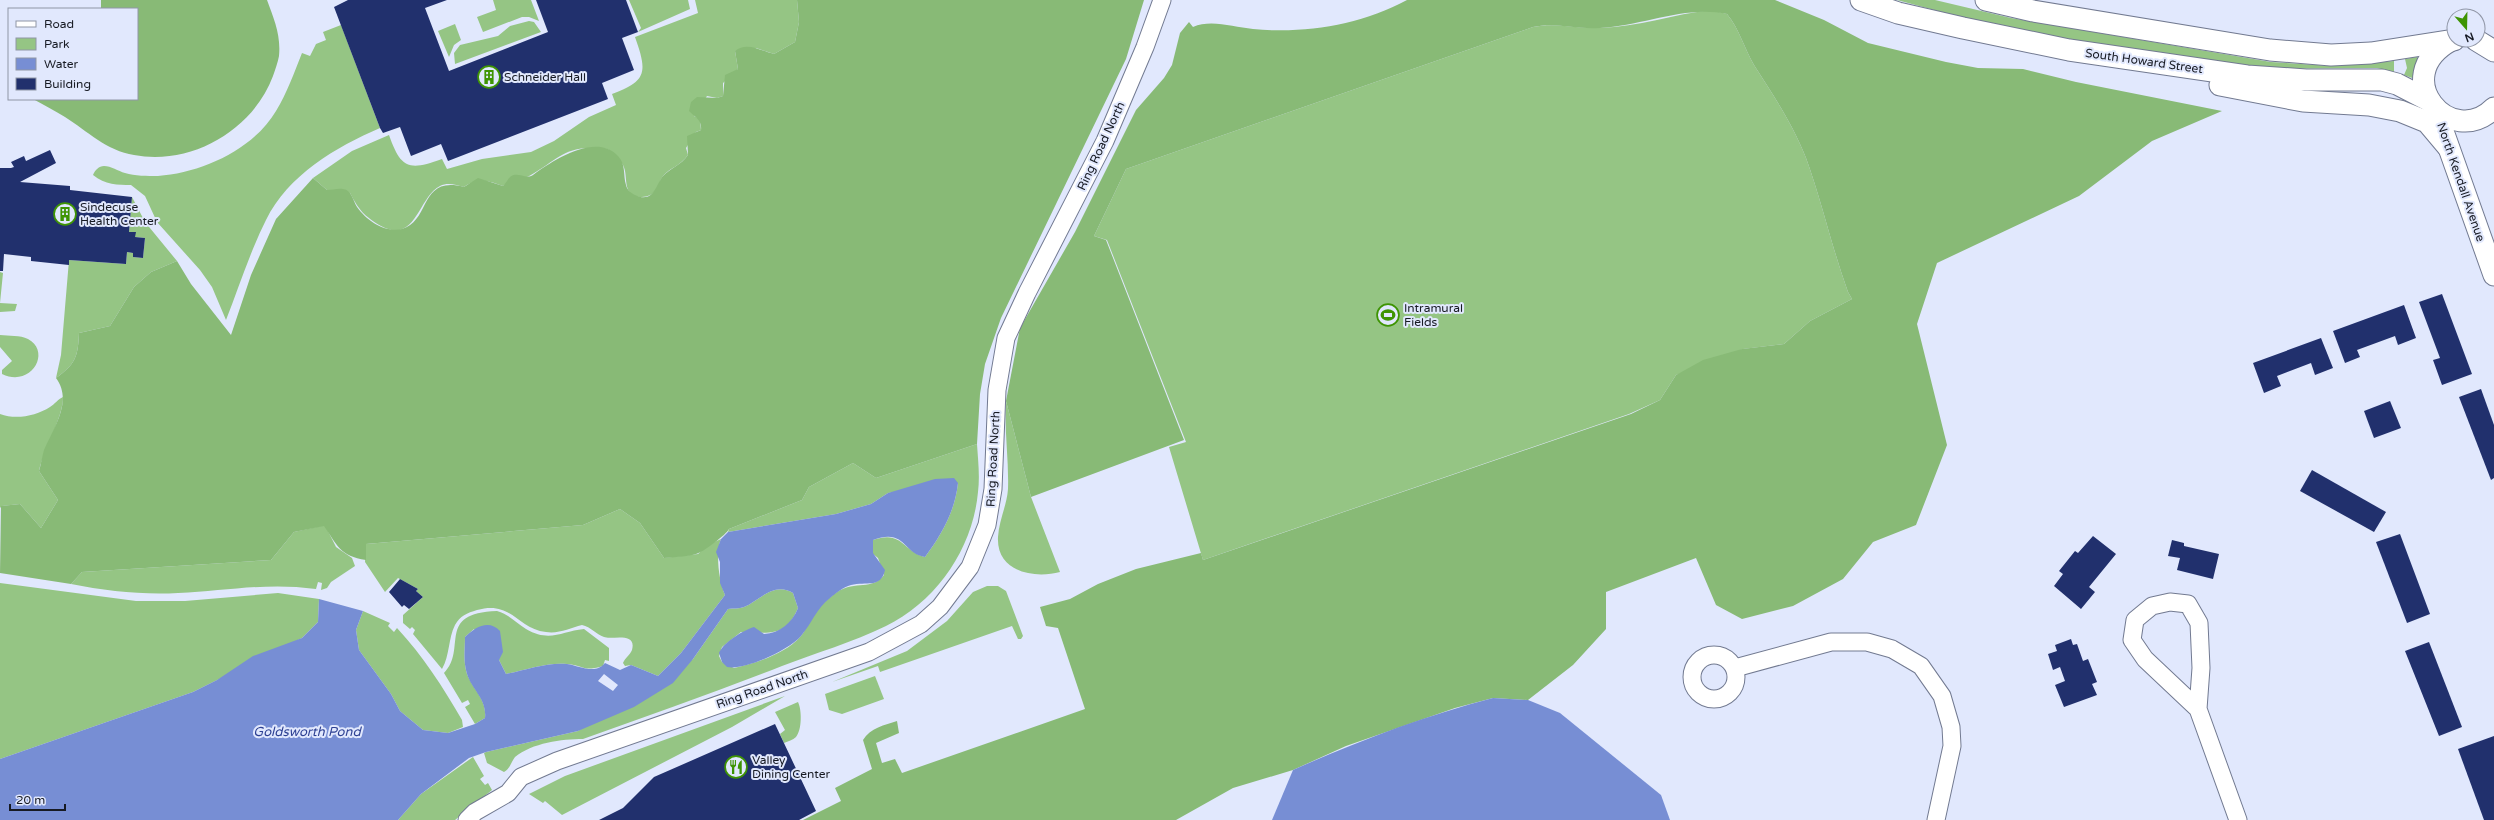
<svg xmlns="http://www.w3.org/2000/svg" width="2494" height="820" viewBox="0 0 2494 820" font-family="'Varela Round',sans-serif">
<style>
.green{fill:#95c584}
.forest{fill:#88ba76}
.water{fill:#778ed4;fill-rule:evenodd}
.building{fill:#21306d}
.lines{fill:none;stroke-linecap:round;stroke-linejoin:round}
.minor-casing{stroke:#727a91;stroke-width:19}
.tertiary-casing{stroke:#727a91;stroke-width:23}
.minor{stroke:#fff;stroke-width:17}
.tertiary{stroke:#fff;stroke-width:21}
.labels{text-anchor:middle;stroke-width:4;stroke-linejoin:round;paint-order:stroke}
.street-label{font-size:12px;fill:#171a23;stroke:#e1e8fd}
.poi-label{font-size:12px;fill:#171a23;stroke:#e1e8fd;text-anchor:start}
.water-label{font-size:13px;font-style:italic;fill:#2d4093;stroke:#e1e8fd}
</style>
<rect width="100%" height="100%" fill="#e1e8fd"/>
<g class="green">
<polygon points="493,0 531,0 539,21 529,17 522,17 483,32 477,17 496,10"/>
<polygon points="629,0 688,0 690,9 638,32 641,28"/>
<path d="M695 0H797L799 22 795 42 774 54 756 48 735 51 738 69 723 83V96L717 98 707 96 694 116 700 119 701 130 696 132 686 148 688 155C679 167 671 167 663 176 659 181 659 188 654 192 651 196 645 197 640 197 621 195 629 176 623 165 620 159 613 154 608 149 596 148 583 147 571 151 559 154 532 177 526 177 523 178 520 176 517 175L503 186C488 181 479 177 464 187 456 185 448 182 440 186 418 197 416 245 381 226 364 216 359 210 350 193L327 190 313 178 352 151 389 135C401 169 409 171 442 159L447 169 482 159 531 152 554 141 589 117 616 105 612 94C648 81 647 71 635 37L698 13Z"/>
<polygon points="1897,0 1935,0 2011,18 2271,62 2332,66 2394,61 2394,72 2377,68 2271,69 2208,62 2028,32 1975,21"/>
<path d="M1711 10 1727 14C1740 30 1744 48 1754 65 1773 95 1793 124 1806 158 1822 202 1832 248 1848 292L1852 299 1810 321 1784 344 1743 349 1676 375 1660 400 1629 414 1203 560 1169 447 1186 442 1107 240 1094 236 1126 169 1533 27C1556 22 1577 29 1600 28 1638 27 1674 14 1711 10Z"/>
<polygon points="529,21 534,22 541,32 455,64 454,53 460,45 498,36 510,26"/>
<polygon points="455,24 461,40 454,45 449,57 438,31"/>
<path d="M341 25 380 128C336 147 288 175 266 220 250 252 239 287 226 320L212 287 200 270 157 222 145 196 131 185C118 185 105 185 93 175 95 170 99 166 104 166 111 166 118 171 125 173 135 176 147 176 158 176 201 173 253 150 276 111 287 93 294 73 302 53L310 56 316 44 326 40 323 32Z"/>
<polygon points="2417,57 2419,59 2415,79 2404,75 2407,68 2405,59"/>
<path d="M132 197 145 222 177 261 151 272 134 287 110 326 79 333C78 356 76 364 56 378L61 355 69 260 126 264 127 252 133 253V257L143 258 145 238 135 237V232H129Z"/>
<polygon points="0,272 3,273 0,303 17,304 15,311 0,312"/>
<path d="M0 335C9 336 20 335 28 339 52 352 31 388 2 374V370L12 361 0 347Z"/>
<path d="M63 397C63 418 44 448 39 471L58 500 41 528 20 504 2 506 0 508V414C16 420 36 416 50 407 55 404 58 399 63 397Z"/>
<path d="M1006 401 1031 497 1060 572C1034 579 996 572 998 537 999 520 1007 505 1008 489 1009 460 1004 430 1006 401Z"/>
<path d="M977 444C978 460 980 476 978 492 973 548 937 601 886 626 853 642 816 653 782 666 716 692 650 715 583 739 562 739 532 743 515 757 511 762 510 769 504 772L487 763 484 753 486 752 578 731 693 659 728 609C733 608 739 609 744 607 759 601 774 581 793 593L798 608C785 639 768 632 741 632L722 647 719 656 722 662 734 668C756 663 785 654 800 637 805 632 806 627 809 621 815 610 827 599 837 592 856 580 872 591 884 575L878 558 872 553 873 540C903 530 902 551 925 557 942 534 955 511 958 483L888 493 871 504 836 514 728 532 729 529 802 500 809 487 853 463 876 478Z"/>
<path d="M620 509 640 523 664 558 698 554 708 545 721 539C715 553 719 581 725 595L681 653 658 676 631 665 625 666 623 663C625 658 630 655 632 650 637 631 612 640 604 637 596 634 591 627 582 625 570 628 559 634 546 632 517 629 512 600 477 610 467 613 460 616 455 625 448 639 450 655 442 669L413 634 415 630 412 627 410 629 403 623V615L423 597 416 591 418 589 398 578 385 592 365 562 366 544 583 525Z"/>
<path d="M325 525 336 547 352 558 355 566 331 582 327 588 321 590 322 583 318 582 316 589C267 582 226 591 178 593 143 595 106 591 71 584L82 572 271 560 294 532Z"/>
<polygon points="0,583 136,601 185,601 278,593 319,599 318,622 302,638 193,692 0,759"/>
<polygon points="987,586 998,586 1006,591 1023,636 1021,639 1018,639 1012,626 880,672 878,666 832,682 907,651 947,621 973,592"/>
<path d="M363 611 390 623 388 626 394 632 397 628C423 656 443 687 462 720L463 727 448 733 423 730 400 711 391 694 359 650 356 630Z"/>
<path d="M497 611C510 615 516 623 526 629 550 643 562 631 584 629L609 648V661L605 660 603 666C582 672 586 666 567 664 548 662 525 670 506 674L499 660 474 629 465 637C465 650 463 661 467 674 473 690 487 699 485 718L475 724 465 707 470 704 468 700 462 703 444 673C468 649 435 613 497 611Z"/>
<polygon points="875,676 884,699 842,714 829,710 825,694"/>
<polygon points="785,696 732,727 562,815 545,801 543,803 529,794 565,776"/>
<path d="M798 702C802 710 802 730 796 737 793 740 788 741 784 743L780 734 785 730 775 712Z"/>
<polygon points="473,757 484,776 480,779 485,785 488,783 492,790 455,820 398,820 421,794"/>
</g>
<g class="forest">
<path d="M101 0H267C274 19 281 35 279 56 278 62 275 70 273 76 253 130 191 166 134 155 107 151 87 131 65 117 55 111 44 105 33 99H137V9H101Z"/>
<path d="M797 0H1144L1126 59 1001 318 985 364 980 394 977 444 876 478 853 463 809 487 802 500 729 529C727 534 702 553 696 554 686 557 675 557 664 558L640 523 620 509 583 525 366 544V560C340 556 337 545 324 526L294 532 271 560 82 572 71 584 0 573 1 506 20 504 41 528 58 500 39 471C41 464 42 457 44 450 54 427 73 401 56 378 76 364 78 356 79 333L110 326 134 287 151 272 177 261 191 284 231 335 251 275 276 219 313 178 327 190C332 190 338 188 343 189 352 190 353 201 357 207 367 221 385 233 402 229 431 221 419 175 464 187L478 178 503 186C506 183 508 179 510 177 517 171 526 180 533 175 552 161 596 132 618 156 626 164 623 175 626 185 627 190 631 193 635 195 654 204 656 184 663 176 672 167 680 166 688 155L687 136 701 130C702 120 696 118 689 111L691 102 697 97 717 98 723 96 725 75 738 69 735 51C747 41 761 51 774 54L795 42 799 22Z"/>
<path d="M1407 0H1775L1824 20 1868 43 1946 62 1978 68 2023 69 2076 82 2222 111 2152 141 2079 196 1937 263 1917 324 1947 445 1916 525 1873 542 1843 579 1793 606 1742 619 1716 605 1696 558 1606 592V629L1573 665 1528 700 1493 698 1455 708 1346 746 1293 770 1233 788 1176 820H803L841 801 835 788 872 769 863 740C870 728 885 725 897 721L899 733 876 743 882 763 895 759 902 773 1085 709 1058 628 1046 626 1040 607 1070 599 1098 584 1136 569 1201 553 1203 560 1631 414 1660 400 1676 375 1703 360 1742 349 1784 344 1810 321 1852 299 1848 292C1832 248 1822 202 1806 158 1793 124 1773 95 1754 65 1744 48 1740 30 1727 14 1685 5 1643 26 1600 28 1577 30 1556 22 1533 27L1126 169 1094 236 1106 240 1184 440 1031 497 1006 401 1020 328 1075 232 1136 110 1164 78 1172 65 1180 33 1189 22 1193 27C1211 19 1233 27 1253 29 1305 34 1360 25 1407 0Z"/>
</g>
<g class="water">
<path d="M954 478 958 483C955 511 942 534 925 557 903 554 906 528 873 540V553L885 570C881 589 866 581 851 585 843 587 836 593 830 598 816 609 812 623 801 636 789 650 744 671 727 667L722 662 719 653C724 642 742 631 754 627L764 634C780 633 792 623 798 608L793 593C774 581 759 601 744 607 739 609 733 608 728 609L693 659 673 683 634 707 578 731 486 752 469 758 421 794 398 820H0V759L193 692 217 680 253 656 302 638 318 622 319 599 363 611 356 630 359 650 391 694 400 711 423 730 448 733 475 724 485 718C487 699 472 690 467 674 463 661 465 650 465 637 475 627 489 619 500 631L503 652 499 660 506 674C525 670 548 662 567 664 580 666 595 675 605 663L620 670 631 665 658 676 681 653 725 595 720 583V562L716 552 721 539 728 532 836 514 871 504 888 493 935 479ZM604 674 618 685 613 691 598 681Z"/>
<path d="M1493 698 1528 700 1560 713 1661 795 1670 820H1272L1293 770C1358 741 1424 716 1493 698Z"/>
</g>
<g class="building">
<polygon points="348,0 447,0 425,8 449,71 548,32 536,0 626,0 638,32 622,38 634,70 602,83 608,99 448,161 441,144 411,156 400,127 383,133 380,128 334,7"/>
<polygon points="50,150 56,163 20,182 70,186 70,190 132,197 129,232 136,232 135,237 145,238 143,258 133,257 133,253 127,252 126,264 69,260 69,265 31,261 31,257 4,254 3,271 0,271 0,168 11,168 14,167 11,162 24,156 26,161"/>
<polygon points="2442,294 2472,374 2442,385 2433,360 2440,358 2419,302"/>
<polygon points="2404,305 2416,338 2398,345 2395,336 2357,350 2360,357 2345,363 2333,331"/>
<polygon points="2321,338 2333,368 2315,375 2311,363 2277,376 2281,386 2264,393 2253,363"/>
<polygon points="2481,389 2494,425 2494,478 2491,480 2459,397"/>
<polygon points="2390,401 2401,428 2374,438 2364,411"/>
<polygon points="2312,470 2386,512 2374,532 2300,491"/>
<polygon points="2400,534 2430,614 2407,623 2376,542"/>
<polygon points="2093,536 2116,554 2089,587 2095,592 2081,609 2054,586 2063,574 2059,571 2075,551 2078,553"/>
<polygon points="2172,540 2184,543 2184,546 2219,554 2213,579 2177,570 2180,558 2168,556"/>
<polygon points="400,579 418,589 416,591 423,597 409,609 404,605 402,607 389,592"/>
<polygon points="2071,639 2073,645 2077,644 2083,661 2088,659 2097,682 2092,684 2097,695 2064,707 2055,685 2065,681 2060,667 2053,670 2048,654 2057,651 2055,645"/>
<polygon points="2429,642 2462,727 2439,736 2405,651"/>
<polygon points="775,724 816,811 799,820 599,820 623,808 654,777"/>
<polygon points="2494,736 2494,820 2484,820 2458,749"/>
</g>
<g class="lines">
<g class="minor-casing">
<g id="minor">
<circle cx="1714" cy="677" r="22"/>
<polyline points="1735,668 1831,642 1867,642 1892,649 1921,666 1942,696 1951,727 1952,746 1936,820"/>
<polyline points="2198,709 2145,659 2132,640 2135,620 2152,606 2170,602 2188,604 2199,623 2201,668 2198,709 2238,820"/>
<polyline points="467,820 475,812 508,793 521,777 557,761 869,652 921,624 940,607 970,567 987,525 993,489 997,390 1006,338 1027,293 1105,141 1145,47 1162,0"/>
</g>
</g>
<g class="tertiary-casing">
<g id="tertiary">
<polyline points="1861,0 1898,13 1963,28 2069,50 2247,76 2306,80 2382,80 2397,84 2428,100"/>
<polyline points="1986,0 2033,11 2270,50 2331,55 2371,53 2454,40"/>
<polyline points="2476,40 2494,51"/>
<path d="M2450 41C2387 77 2451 151 2494 108"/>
<polyline points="2220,85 2303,101 2369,105 2400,111 2427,122 2448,147"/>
<polyline points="2444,134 2494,275"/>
</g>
</g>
<use href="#minor" class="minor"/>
<use href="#tertiary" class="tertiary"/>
</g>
<defs>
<g id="building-ring" transform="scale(1.15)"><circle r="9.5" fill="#e1e8fd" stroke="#3e9403" stroke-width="1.5"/><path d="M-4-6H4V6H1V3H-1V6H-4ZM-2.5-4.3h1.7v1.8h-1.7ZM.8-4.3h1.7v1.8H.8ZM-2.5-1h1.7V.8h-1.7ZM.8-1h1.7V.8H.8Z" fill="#3e9403"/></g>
<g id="stadium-ring" transform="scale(1.15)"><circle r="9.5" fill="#e1e8fd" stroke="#3e9403" stroke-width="1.5"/><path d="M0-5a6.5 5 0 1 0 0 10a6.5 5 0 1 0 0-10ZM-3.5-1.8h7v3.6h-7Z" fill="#3e9403"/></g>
<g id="restaurant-ring" transform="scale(1.15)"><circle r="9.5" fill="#e1e8fd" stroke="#3e9403" stroke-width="1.5"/><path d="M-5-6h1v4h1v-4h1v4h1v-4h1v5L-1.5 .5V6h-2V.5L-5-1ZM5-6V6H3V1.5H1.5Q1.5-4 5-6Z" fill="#3e9403"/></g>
</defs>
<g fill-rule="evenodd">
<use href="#building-ring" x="489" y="77"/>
<use href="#building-ring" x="65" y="214"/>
<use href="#stadium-ring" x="1388" y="315"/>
<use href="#restaurant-ring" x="736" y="767"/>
</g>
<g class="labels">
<g class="street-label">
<text transform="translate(2144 61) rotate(8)" y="4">South Howard Street</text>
<text transform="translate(1101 146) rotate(-65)" y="4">Ring Road North</text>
<text transform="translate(2461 182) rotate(71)" y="4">North Kendall Avenue</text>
<text transform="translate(993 459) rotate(-87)" y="4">Ring Road North</text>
<text transform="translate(762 689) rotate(-19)" y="4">Ring Road North</text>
</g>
<g class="poi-label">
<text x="504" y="81">Schneider Hall</text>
<text x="80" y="211">Sindecuse<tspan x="80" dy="14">Health Center</tspan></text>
<text x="1404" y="312">Intramural<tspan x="1404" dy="14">Fields</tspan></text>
<text x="752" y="764">Valley<tspan x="752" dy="14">Dining Center</tspan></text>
</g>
<g class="water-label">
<text x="307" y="736">Goldsworth Pond</text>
</g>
</g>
<rect x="8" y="8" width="130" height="92" fill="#e1e8fd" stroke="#9096a6"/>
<rect x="16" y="21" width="20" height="6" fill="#ffffff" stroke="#9096a6"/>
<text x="44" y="28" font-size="12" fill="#171a23">Road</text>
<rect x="16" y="38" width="20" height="12" fill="#95c584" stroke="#9096a6"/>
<text x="44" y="48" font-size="12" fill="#171a23">Park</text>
<rect x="16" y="58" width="20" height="12" fill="#778ed4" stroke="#9096a6"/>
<text x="44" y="68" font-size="12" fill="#171a23">Water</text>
<rect x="16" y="78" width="20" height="12" fill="#21306d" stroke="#9096a6"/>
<text x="44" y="88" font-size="12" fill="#171a23">Building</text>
<g transform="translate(2466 28) rotate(160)"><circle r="19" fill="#e1e8fd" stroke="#9096a6"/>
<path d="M0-3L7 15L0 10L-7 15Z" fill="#3e9403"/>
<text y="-6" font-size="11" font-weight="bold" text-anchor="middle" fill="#171a23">N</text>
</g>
<path d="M10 804v6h55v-6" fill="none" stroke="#171a23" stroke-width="2"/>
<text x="16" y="804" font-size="12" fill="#171a23" stroke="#e1e8fd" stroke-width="3" paint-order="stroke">20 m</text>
</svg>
